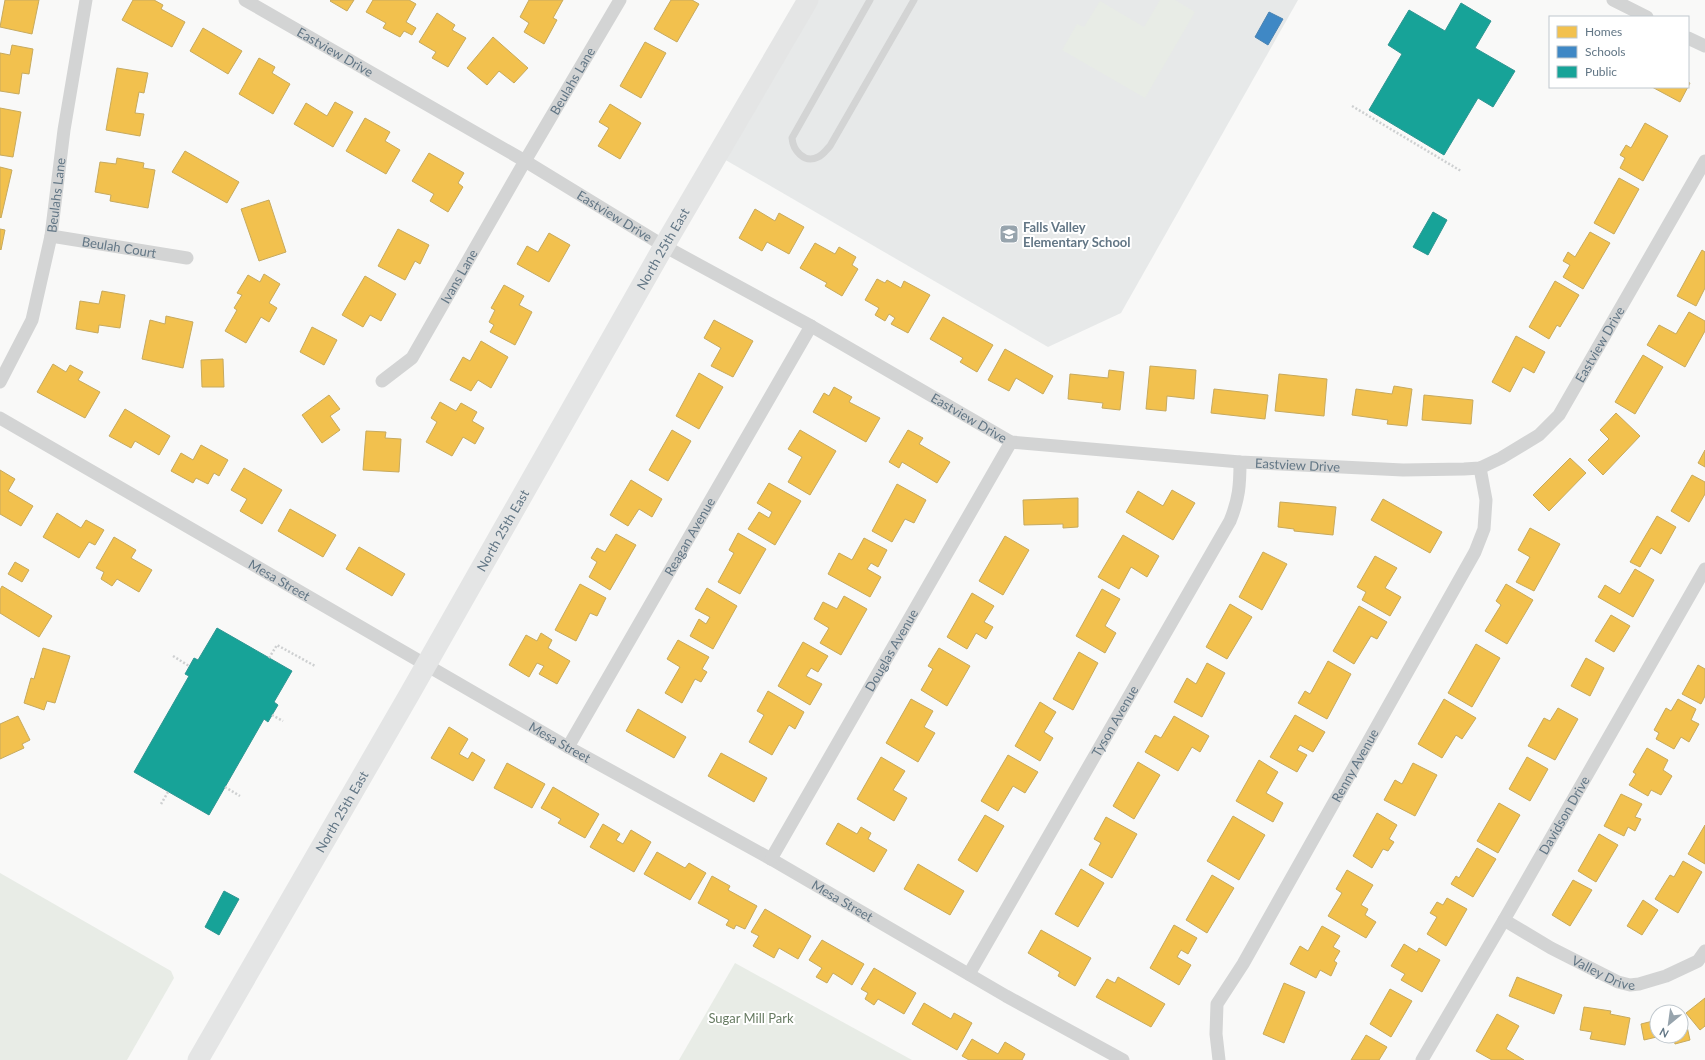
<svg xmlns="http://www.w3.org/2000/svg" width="1705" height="1060" viewBox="0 0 1705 1060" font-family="Lato,sans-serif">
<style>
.built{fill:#e7e9e9}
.green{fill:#e8ece6}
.homes{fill:#f2c14e;stroke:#c7aa5e}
.schools{fill:#3f88c5;stroke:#4a83b2}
.public{fill:#17a398;stroke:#2e9692}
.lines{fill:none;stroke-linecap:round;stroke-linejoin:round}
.path{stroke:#ced0d1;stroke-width:2.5;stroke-dasharray:2 2;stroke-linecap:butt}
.service{stroke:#d3d4d4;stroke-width:7}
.minor{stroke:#d3d4d4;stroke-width:13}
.primary{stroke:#e4e5e5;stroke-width:21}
.labels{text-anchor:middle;stroke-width:4;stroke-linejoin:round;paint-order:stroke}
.street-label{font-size:13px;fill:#627685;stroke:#fff}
.poi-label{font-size:13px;font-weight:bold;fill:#627685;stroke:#fff;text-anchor:start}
.park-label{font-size:13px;fill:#677b62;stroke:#fff}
</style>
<rect width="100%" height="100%" fill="#f9f9f8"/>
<polygon class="built" points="807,0 1298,0 1121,313 1048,347 717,155"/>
<g class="green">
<polygon points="1160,0 1175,0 1195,12 1145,98 1062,50 1077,24 1084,27 1100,1 1144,27"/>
<polygon points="0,873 171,971 174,978 127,1060 0,1060"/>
<polygon points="735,963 912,1060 679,1060"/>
</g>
<g class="homes">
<polygon points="5,0 39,0 32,34 0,27"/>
<polygon points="133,0 154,0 163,5 161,9 185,22 172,47 122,20"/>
<polygon points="331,0 354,0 347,11 330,1"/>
<polygon points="373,0 409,0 416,4 406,22 416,28 412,35 404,31 400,37 383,28 386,23 366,12"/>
<polygon points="529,0 563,0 553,18 557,20 544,44 524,32 529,23 520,17"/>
<polygon points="671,0 692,0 699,4 677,42 654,29"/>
<polygon points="437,13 455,25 452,30 466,38 448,67 432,58 436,52 419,42"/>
<polygon points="203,28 242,51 228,74 190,51"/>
<polygon points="493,37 528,68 514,83 499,71 487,85 467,68"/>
<polygon points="645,42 666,53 641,98 620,86"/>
<polygon points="12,45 33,49 29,74 22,73 19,94 0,91 0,53 10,55"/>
<polygon points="259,58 275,67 272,73 290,84 273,114 239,94"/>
<polygon points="117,68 148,73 144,93 139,92 135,113 144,114 140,136 106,130"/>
<polygon points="1688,82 1690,83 1680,102 1652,87 1688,87"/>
<polygon points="335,102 353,112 333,147 294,124 306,103 327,116"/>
<polygon points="610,104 641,123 620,159 598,146 609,128 599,122"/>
<polygon points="0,108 21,112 13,157 0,155"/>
<polygon points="365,118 390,132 385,141 400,150 386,174 346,151"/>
<polygon points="1645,123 1668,136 1643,181 1620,168 1625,158 1620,155 1626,145 1631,148"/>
<polygon points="185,151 239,182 227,203 172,172"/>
<polygon points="429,153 464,173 458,183 463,187 448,212 430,201 434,194 412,181"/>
<polygon points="117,158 144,163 143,168 155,170 148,208 110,201 111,195 95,192 100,162 116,164"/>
<polygon points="0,167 12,170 1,218 0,217"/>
<polygon points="1619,178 1639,189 1614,234 1594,223"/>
<polygon points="269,200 286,252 259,261 241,209"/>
<polygon points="755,209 775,221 779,213 804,227 789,254 767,242 762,251 739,238"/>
<polygon points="0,229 5,230 1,250 0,249"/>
<polygon points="398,229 429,245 420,264 415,261 405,280 378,266"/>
<polygon points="1590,232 1610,243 1583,289 1563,277 1570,265 1563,261 1568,252 1575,257"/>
<polygon points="549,233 570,245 549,282 517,264 527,246 538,252"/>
<polygon points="815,243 835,254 839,247 856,257 852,265 858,269 842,296 825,286 827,283 800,268"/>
<polygon points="1702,250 1705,252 1705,288 1696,306 1677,296"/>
<polygon points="264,274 280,284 269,303 277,308 269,322 261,317 246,343 225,331 237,310 234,308 242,295 237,293 248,275 260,282"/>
<polygon points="365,276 396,294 381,321 370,315 363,327 342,315"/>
<polygon points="877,279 885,283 887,280 901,288 904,281 930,295 908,333 891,324 895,318 889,314 885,321 875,315 879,308 865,300"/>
<polygon points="1555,281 1579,295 1560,327 1557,325 1549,339 1529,327"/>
<polygon points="504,285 524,296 519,305 532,312 515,345 490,332 494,325 489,322 495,310 491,308"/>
<polygon points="102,291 125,295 120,328 99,325 98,333 76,329 80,301 99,304"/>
<polygon points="1689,312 1705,321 1705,331 1685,367 1647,345 1659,325 1676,334"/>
<polygon points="166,316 193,322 183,368 142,359 150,320 165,324"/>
<polygon points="943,317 993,345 977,372 960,362 963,358 930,339"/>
<polygon points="714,320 753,341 733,377 711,366 721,348 704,338"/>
<polygon points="312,327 337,340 324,365 300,352"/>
<polygon points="1516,336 1545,352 1534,373 1523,367 1510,392 1492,382"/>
<polygon points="481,341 508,357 491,388 478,380 471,391 450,380 463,357 470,361"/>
<polygon points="1005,349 1053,376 1043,394 1016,378 1009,391 988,380"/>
<polygon points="1643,355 1663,367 1635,414 1615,402"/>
<polygon points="223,359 224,387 202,387 201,360"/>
<polygon points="53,364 66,372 70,365 83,372 78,380 100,392 85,418 37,392"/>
<polygon points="1150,366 1196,370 1194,399 1167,396 1166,411 1146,409"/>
<polygon points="1109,370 1124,372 1120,410 1102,408 1103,403 1068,399 1070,374 1108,378"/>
<polygon points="699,373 723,387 699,429 676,416"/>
<polygon points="1279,374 1327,379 1324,416 1275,411"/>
<polygon points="1394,386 1412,389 1407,426 1387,424 1388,420 1352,415 1356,389 1392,394"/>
<polygon points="834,387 852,397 849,402 880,418 866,442 813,412 824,393 829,396"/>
<polygon points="1214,389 1268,395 1265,419 1211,413"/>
<polygon points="329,395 340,409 330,416 340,430 322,443 302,415"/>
<polygon points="1424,395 1473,400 1471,424 1422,420"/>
<polygon points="440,402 456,411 461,403 477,412 472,421 484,428 475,444 463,437 452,456 426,442 437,422 431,418"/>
<polygon points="125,409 170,436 159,455 135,441 131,448 109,436"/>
<polygon points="1616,413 1640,436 1603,475 1588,460 1609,439 1600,430"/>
<polygon points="672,430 691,441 668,481 649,470"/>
<polygon points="800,430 836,451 810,495 788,482 802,457 788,449"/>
<polygon points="908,430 923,438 919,444 950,462 937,483 902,462 899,468 889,462"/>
<polygon points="366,431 386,432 385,438 401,439 399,472 363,470"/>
<polygon points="201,445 228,460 219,476 214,473 208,484 196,478 193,483 171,471 181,453 193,460"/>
<polygon points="1705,450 1705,467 1698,463"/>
<polygon points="1570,458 1586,473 1549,511 1533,495"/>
<polygon points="244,468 282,490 262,524 240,511 247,499 231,490"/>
<polygon points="0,470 15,479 8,491 33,506 21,526 0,514"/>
<polygon points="1692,475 1705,482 1705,494 1689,522 1671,511"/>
<polygon points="631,480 662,499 652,517 639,509 628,526 610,515"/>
<polygon points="769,483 801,501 775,545 748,529 759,512 769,518 772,512 757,503"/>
<polygon points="897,484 926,500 914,523 905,519 892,542 872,531"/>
<polygon points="1172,490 1195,503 1173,540 1126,512 1138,491 1163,506"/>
<polygon points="1078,498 1078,527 1063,528 1063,524 1024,525 1023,500"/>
<polygon points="1383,499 1442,532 1430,553 1371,520"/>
<polygon points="1280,502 1336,507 1333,535 1294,531 1294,529 1278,527"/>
<polygon points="290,509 336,535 323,557 278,531"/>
<polygon points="57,513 81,528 86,520 104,530 95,545 89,542 79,558 43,537"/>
<polygon points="1657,516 1676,527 1661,554 1651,548 1640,567 1630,562"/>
<polygon points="1530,528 1560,544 1534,591 1516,582 1530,557 1518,550"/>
<polygon points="738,533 766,549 740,594 718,582 734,553 729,550"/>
<polygon points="616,534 636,545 610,590 589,577 597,562 591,558 597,548 605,552"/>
<polygon points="1123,535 1159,556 1147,577 1131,567 1119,589 1098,577"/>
<polygon points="1005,536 1029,550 1003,595 979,581"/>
<polygon points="114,537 136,550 131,558 152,570 139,592 117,579 112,586 101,579 104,572 96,568"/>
<polygon points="864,538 887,550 878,567 871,563 867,569 881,577 870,597 828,574 839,553 852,560"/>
<polygon points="359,547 405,574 392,596 346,569"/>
<polygon points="1263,552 1287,564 1262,610 1239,597"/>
<polygon points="1375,556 1397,568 1385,588 1401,597 1390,616 1362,600 1366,592 1357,587"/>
<polygon points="15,562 29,570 22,582 8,574"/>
<polygon points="1635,569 1654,580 1633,617 1598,597 1605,585 1620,594"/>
<polygon points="580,584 606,598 597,616 590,613 576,641 555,630"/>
<polygon points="1506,584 1533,600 1507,644 1485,631 1501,605 1496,601"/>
<polygon points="2,586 52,616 39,637 0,613 0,590"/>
<polygon points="707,588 737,606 713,649 690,636 699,619 706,624 710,617 695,609"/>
<polygon points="1102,589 1120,599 1105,626 1116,633 1105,653 1076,636"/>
<polygon points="972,593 994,606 984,622 993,627 986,639 976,633 967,649 947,637"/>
<polygon points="844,596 867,609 841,655 820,643 829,628 814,619 823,602 837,609"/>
<polygon points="1230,604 1252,617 1227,659 1206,647"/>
<polygon points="1359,606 1387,622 1377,639 1371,636 1354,664 1333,651"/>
<polygon points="1611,615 1630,626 1614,652 1595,641"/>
<polygon points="541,633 552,640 548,648 570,661 557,684 539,674 544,666 537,663 529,677 509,665 526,635 537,641"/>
<polygon points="678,640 709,657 702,669 707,672 701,682 695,679 682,703 665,693 680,667 667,659"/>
<polygon points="803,642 828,656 818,672 811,668 806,676 822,684 810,705 778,686"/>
<polygon points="1476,644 1500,658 1472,707 1448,693"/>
<polygon points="43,648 70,656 55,703 47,701 44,710 24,703 31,678 34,679"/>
<polygon points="939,648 970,666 947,706 921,690 933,669 928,666"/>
<polygon points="1079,652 1098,663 1073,710 1053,699"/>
<polygon points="1586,658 1604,668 1590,696 1571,686"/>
<polygon points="1328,661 1351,674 1327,719 1298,703 1305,691 1310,694"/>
<polygon points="1207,663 1225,673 1202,717 1174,702 1187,678 1196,684"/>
<polygon points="1698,665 1705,669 1705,696 1701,704 1682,694"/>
<polygon points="768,691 804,712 795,729 789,725 772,755 749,742 764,715 757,711"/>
<polygon points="911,699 933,711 924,727 935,733 918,762 886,743"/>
<polygon points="1444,699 1476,718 1462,739 1456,735 1442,758 1418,744"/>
<polygon points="1678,699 1696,709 1691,720 1699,724 1689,742 1681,737 1674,749 1656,739 1659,733 1654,730 1666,708 1671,711"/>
<polygon points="1040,702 1056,712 1044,732 1053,738 1040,761 1015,746"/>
<polygon points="1558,708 1578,719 1555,760 1528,746 1544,718 1550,721"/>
<polygon points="638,709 686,737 674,758 626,731"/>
<polygon points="1295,715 1325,732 1313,752 1300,745 1297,750 1307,755 1297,772 1270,757"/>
<polygon points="18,716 30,740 22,744 24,748 0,759 0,724"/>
<polygon points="1174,716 1209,736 1200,752 1192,747 1178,771 1145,752 1155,735 1161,738"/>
<polygon points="449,727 468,739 459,754 468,759 472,752 485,760 473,781 431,758"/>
<polygon points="1647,748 1668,760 1663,770 1672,776 1661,795 1651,790 1648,796 1629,785 1636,774 1633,772"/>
<polygon points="721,753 767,778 754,802 708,776"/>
<polygon points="1008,755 1038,772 1025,793 1013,786 998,811 981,801"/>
<polygon points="881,757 905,771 893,790 907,798 894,821 857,799"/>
<polygon points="1527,757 1548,769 1530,801 1509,789"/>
<polygon points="1259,760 1278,772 1266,793 1283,803 1273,822 1236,801"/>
<polygon points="1138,762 1160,775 1134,819 1113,806"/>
<polygon points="507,763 545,784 532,808 494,788"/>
<polygon points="1413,763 1437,775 1415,816 1384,800 1395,780 1402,784"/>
<polygon points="553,787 599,814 585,838 558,823 561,819 541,808"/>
<polygon points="1621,794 1642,804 1635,817 1641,819 1635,831 1628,827 1624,836 1604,826"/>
<polygon points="1499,803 1520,815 1498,853 1477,841"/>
<polygon points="1377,813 1397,825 1389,839 1394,842 1388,851 1383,849 1372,868 1353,856"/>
<polygon points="985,815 1004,826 977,872 958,860"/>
<polygon points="1233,816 1265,835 1239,880 1207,861"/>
<polygon points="1106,817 1137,834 1112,878 1089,865 1101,843 1094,839"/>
<polygon points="838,823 857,834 861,827 871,833 868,839 887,850 874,872 826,844"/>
<polygon points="603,824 620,834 616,840 623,844 631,830 651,842 634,872 590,847"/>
<polygon points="1705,825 1705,864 1688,854"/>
<polygon points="1599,834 1618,845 1596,882 1578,871"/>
<polygon points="1477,848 1496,859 1473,897 1451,884 1456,876 1459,878"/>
<polygon points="657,852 685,868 689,863 706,873 690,900 644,874"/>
<polygon points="1683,861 1702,872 1678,913 1655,899 1670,875 1674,877"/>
<polygon points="918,864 964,891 950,915 904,889"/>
<polygon points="1081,869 1104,883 1078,927 1055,914"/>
<polygon points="1347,870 1373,885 1361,905 1368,909 1365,915 1376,922 1366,938 1328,916 1342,893 1336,889"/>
<polygon points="1212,875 1234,888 1207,933 1186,920"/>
<polygon points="712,876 730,886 728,890 757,906 745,929 736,925 734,929 726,925 729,920 698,903"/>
<polygon points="1573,880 1592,890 1570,926 1552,915"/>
<polygon points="1447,898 1467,909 1446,946 1427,934 1437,917 1430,913 1437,902 1443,905"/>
<polygon points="1643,900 1658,910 1642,935 1627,926"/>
<polygon points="765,909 811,936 798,959 779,948 774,958 753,946 759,936 751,932"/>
<polygon points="1174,925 1197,938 1188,954 1181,950 1177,957 1191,965 1179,985 1150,968"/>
<polygon points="1322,926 1340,936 1333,947 1340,951 1334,961 1337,963 1331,976 1320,970 1316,978 1290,964 1300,946 1308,951"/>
<polygon points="1041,930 1091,958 1075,986 1058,976 1060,972 1028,953"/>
<polygon points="822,940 864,964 852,985 833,973 827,983 816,977 822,968 809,960"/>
<polygon points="1404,944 1417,952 1419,948 1440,960 1422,992 1401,980 1405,974 1391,966"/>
<polygon points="874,968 916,993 904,1014 878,999 874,1005 865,999 868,993 861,989"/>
<polygon points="1118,977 1165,1004 1151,1027 1096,997 1107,979 1115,983"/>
<polygon points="1517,977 1562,995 1554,1014 1509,996"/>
<polygon points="1284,983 1305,992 1284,1043 1263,1034"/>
<polygon points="1390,989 1412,1001 1391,1037 1370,1024"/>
<polygon points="1705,998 1705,1026 1700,1030 1686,1013"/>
<polygon points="924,1003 951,1019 954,1013 972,1023 957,1050 912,1024"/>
<polygon points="1584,1007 1611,1011 1610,1014 1630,1018 1625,1045 1590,1039 1592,1032 1580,1030"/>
<polygon points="1684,1013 1690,1040 1675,1044 1673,1036 1681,1036 1681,1014"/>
<polygon points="1497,1014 1519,1026 1506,1049 1524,1060 1492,1060 1476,1051"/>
<polygon points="1657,1020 1657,1036 1661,1036 1644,1040 1641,1024"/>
<polygon points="1366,1035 1387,1047 1379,1060 1351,1060"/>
<polygon points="972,1039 998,1054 1005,1042 1025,1054 1022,1060 969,1060 962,1056"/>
</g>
<polygon class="schools" points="1269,12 1283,19 1268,45 1255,37"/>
<g class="public">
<polygon points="1461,3 1491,21 1475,48 1515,71 1493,107 1478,98 1444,155 1369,110 1402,54 1388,45 1409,10 1445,31"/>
<polygon points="1433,212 1447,220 1428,255 1413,247"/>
<polygon points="217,628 292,671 274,702 278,705 268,722 264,719 209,815 134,772 189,676 185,674 194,658 198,660"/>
<polygon points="224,891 239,899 219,935 205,927"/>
</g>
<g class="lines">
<g class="path">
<polyline points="1352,106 1461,171"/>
<polyline points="173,656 189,666"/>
<polyline points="269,658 277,645 315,666"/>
<polyline points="272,715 283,721"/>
<polyline points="225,787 240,796"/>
<polyline points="161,804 168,792"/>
</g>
<path class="service" d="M870 0 792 138C793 150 804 164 818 157 823 155 826 150 830 146L914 0"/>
<g class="minor">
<path id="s1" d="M245 0 525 161 664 246 811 326 1011 442 1240 462 1403 470 1464 469 1480 468 1501 458 1539 435 1559 415 1705 161"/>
<polyline points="1613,0 1647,17"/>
<polyline points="1688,38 1705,46"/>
<path id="s2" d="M51 236 187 258"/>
<path id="s3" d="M382 381 412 358 525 161 620 0"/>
<path id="s4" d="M0 382 32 320 51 236 64 130 86 0"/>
<path id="s5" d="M0 418 568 747 771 859 1006 996 1123 1060"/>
<path id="s6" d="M568 747 811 326"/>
<path id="s7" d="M771 859 1011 442"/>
<path id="s8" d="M1504 920 1551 948 1618 982 1630 985 1639 984 1666 976 1698 961 1705 951"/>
<path id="s9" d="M969 974 1230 521C1239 499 1240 485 1240 462"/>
<path id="s10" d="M1219 1060 1216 1034 1217 1004 1243 964 1475 552 1484 529 1486 500 1480 468"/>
<path id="s11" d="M1422 1060 1504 920 1705 569"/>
</g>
<path class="primary" id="s12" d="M198 1060 409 695 664 246 808 0"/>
</g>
<defs>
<g id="school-square" transform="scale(1)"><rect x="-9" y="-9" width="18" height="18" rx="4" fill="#97a4ad" stroke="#fff"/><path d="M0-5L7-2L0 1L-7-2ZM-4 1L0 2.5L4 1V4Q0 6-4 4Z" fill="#fff"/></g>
</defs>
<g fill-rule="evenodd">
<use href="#school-square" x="1009" y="234"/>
</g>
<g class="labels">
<g class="street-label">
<text dy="5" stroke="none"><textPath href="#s1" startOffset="104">Eastview Drive</textPath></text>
<text dy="5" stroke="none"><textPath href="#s3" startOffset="358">Beulahs Lane</textPath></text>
<text dy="5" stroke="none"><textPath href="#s4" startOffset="197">Beulahs Lane</textPath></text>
<text dy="5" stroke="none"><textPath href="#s1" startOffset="428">Eastview Drive</textPath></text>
<text dy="5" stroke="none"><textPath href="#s2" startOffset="69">Beulah Court</textPath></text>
<text dy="5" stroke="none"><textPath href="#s12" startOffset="935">North 25th East</textPath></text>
<text dy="5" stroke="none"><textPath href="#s3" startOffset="132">Ivans Lane</textPath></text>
<text dy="5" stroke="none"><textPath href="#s1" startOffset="1532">Eastview Drive</textPath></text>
<text dy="5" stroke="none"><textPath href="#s1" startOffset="836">Eastview Drive</textPath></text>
<text dy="5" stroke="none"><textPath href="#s1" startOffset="1172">Eastview Drive</textPath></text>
<text dy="5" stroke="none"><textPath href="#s12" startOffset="611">North 25th East</textPath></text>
<text dy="5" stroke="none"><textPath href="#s6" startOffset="243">Reagan Avenue</textPath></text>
<text dy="5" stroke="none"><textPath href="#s5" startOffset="323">Mesa Street</textPath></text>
<text dy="5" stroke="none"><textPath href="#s7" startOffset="241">Douglas Avenue</textPath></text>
<text dy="5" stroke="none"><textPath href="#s9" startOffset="292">Tyson Avenue</textPath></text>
<text dy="5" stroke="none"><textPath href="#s5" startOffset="647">Mesa Street</textPath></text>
<text dy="5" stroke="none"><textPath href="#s10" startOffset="332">Renny Avenue</textPath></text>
<text dy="5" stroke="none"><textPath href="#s12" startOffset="287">North 25th East</textPath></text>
<text dy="5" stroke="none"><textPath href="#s11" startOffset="283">Davidson Drive</textPath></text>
<text dy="5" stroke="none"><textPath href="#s5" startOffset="971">Mesa Street</textPath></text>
<text dy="5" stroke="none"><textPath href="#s8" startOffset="113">Valley Drive</textPath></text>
</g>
<g class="poi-label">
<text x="1023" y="232">Falls Valley<tspan x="1023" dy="15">Elementary School</tspan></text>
</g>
<g class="park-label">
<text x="751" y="1023">Sugar Mill Park</text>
</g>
</g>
<rect x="1549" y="16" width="140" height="72" fill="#ffffff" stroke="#c0c8ce"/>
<rect x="1557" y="26" width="20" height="12" fill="#f2c14e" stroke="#c0c8ce"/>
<text x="1585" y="36" font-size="12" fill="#627685">Homes</text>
<rect x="1557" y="46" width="20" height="12" fill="#3f88c5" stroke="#c0c8ce"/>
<text x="1585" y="56" font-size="12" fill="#627685">Schools</text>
<rect x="1557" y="66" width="20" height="12" fill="#17a398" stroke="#c0c8ce"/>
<text x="1585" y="76" font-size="12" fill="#627685">Public</text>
<g transform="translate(1669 1024) rotate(209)"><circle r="19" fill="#ffffff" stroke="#c0c8ce"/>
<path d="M0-3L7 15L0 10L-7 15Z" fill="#97a4ad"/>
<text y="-6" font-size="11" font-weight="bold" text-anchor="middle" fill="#627685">N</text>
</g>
</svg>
